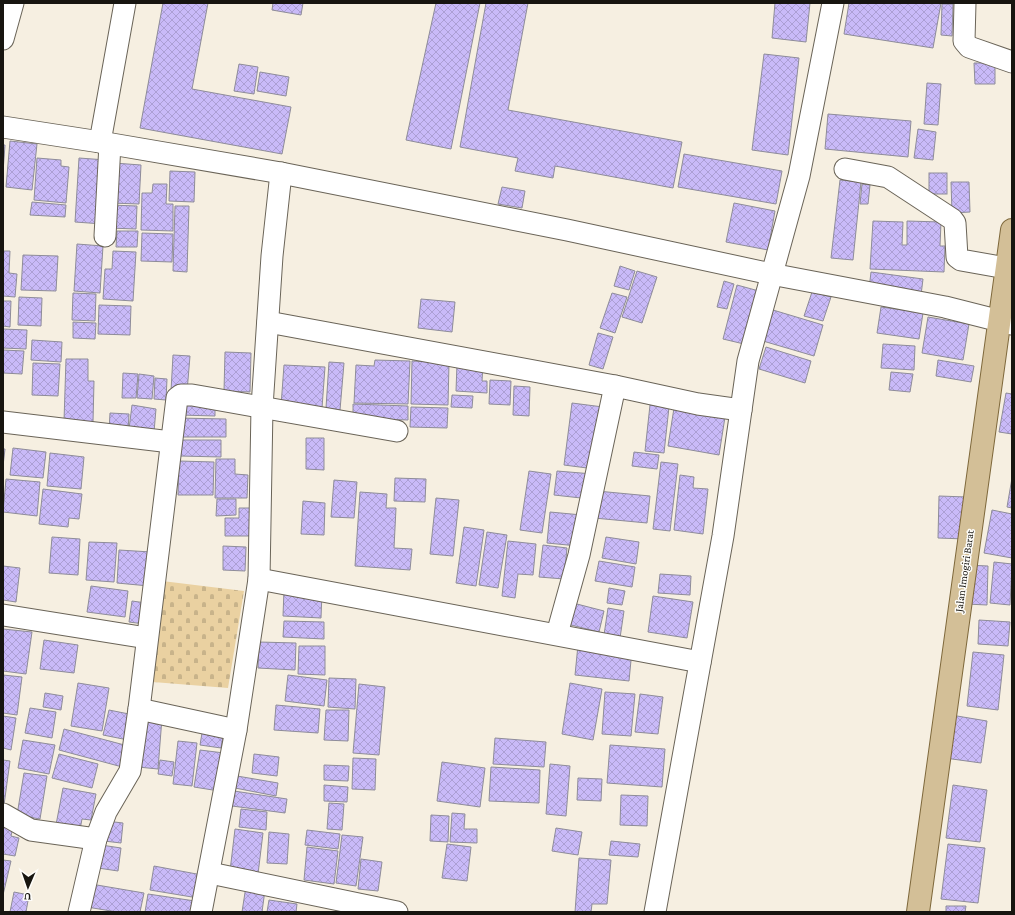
<svg xmlns="http://www.w3.org/2000/svg" width="1015" height="915" viewBox="0 0 1015 915" font-family="'Crimson Pro',serif">
<style>
.cemetery{fill:url(#cemetery-stones)}
.building{fill:url(#building-cross-hatch);stroke:#8e8c99}
.lines{fill:none;stroke-linecap:round;stroke-linejoin:round}
.minor-casing{stroke:#6a6458;stroke-width:23}
.major-casing{stroke:#7e683b;stroke-width:24}
.minor{stroke:#fff;stroke-width:21}
.major{stroke:#d3bf97;stroke-width:22}
.labels{text-anchor:middle;stroke-width:3;stroke-linejoin:round;paint-order:stroke}
.street-label{font-size:11px;fill:#171510;stroke:#fefdfa}
</style>
<defs>
<pattern id="cemetery-stones" width="16" height="16" patternUnits="userSpaceOnUse"><rect width="16" height="16" fill="#ead1a1"/><path d="M2 7V4a2 2 0 0 1 4 0v3zM10 15v-3a2 2 0 0 1 4 0v3z" fill="#c8b38a"/></pattern>
<pattern id="building-cross-hatch" width="8" height="8" patternUnits="userSpaceOnUse"><rect width="8" height="8" fill="#c9baf8"/><path d="M0 0l8 8M0 8l8-8" fill="none" stroke="#ac9fd4"/></pattern>
</defs>
<rect width="100%" height="100%" fill="#f6efe1"/>
<polygon class="cemetery" points="154,580 244,591 228,688 153,682"/>
<g class="building">
<polygon points="163,3 208,3 192,89 291,107 282,154 140,128"/>
<polygon points="273,3 303,3 301,15 272,10"/>
<polygon points="436,3 480,3 451,149 406,140"/>
<polygon points="486,3 528,3 508,110 682,142 673,188 555,166 553,178 515,171 518,158 460,147"/>
<polygon points="775,3 810,3 806,42 772,38"/>
<polygon points="849,3 941,3 933,48 844,34"/>
<polygon points="942,4 953,4 952,36 941,35"/>
<polygon points="764,54 799,58 788,155 752,150"/>
<polygon points="974,63 995,63 995,84 975,84"/>
<polygon points="239,64 258,67 254,94 234,91"/>
<polygon points="260,72 289,77 286,96 257,91"/>
<polygon points="927,83 941,84 938,125 924,124"/>
<polygon points="828,114 911,121 908,157 825,149"/>
<polygon points="918,129 936,132 933,160 914,158"/>
<polygon points="10,141 37,144 32,190 6,187"/>
<polygon points="3,145 5,145 3,172"/>
<polygon points="684,154 782,171 776,204 678,187"/>
<polygon points="37,158 61,160 61,166 69,167 66,203 34,200"/>
<polygon points="79,158 106,160 103,224 75,222"/>
<polygon points="114,163 141,165 139,204 111,203"/>
<polygon points="170,171 195,172 194,202 169,201"/>
<rect x="929" y="173" width="18" height="21"/>
<polygon points="840,180 861,182 853,260 831,258"/>
<polygon points="951,182 969,182 970,212 952,213"/>
<polygon points="153,184 167,184 166,204 173,204 173,231 141,230 142,193 152,193"/>
<polygon points="862,184 870,185 868,204 860,204"/>
<polygon points="502,187 525,191 522,208 498,204"/>
<polygon points="32,202 66,205 65,217 30,215"/>
<polygon points="734,203 775,211 768,250 726,242"/>
<polygon points="109,205 137,206 136,229 109,228"/>
<polygon points="175,206 189,206 187,272 173,271"/>
<polygon points="873,221 903,222 902,245 907,245 907,221 941,222 940,246 945,246 944,272 870,269"/>
<polygon points="117,231 138,231 137,247 116,247"/>
<polygon points="142,233 173,234 172,262 141,261"/>
<polygon points="77,244 103,246 100,293 74,291"/>
<polygon points="3,251 10,251 9,273 17,274 15,297 3,296"/>
<polygon points="113,251 136,252 133,301 103,299 105,269 112,269"/>
<polygon points="23,255 58,256 56,291 21,290"/>
<polygon points="620,266 635,271 629,290 614,286"/>
<polygon points="637,271 657,277 642,323 622,317"/>
<polygon points="871,272 923,279 921,295 869,289"/>
<polygon points="724,281 734,284 727,309 717,307"/>
<polygon points="737,285 759,291 744,344 723,339"/>
<polygon points="812,292 831,297 823,321 804,316"/>
<polygon points="73,293 96,294 95,321 72,320"/>
<polygon points="612,293 627,297 615,333 600,328"/>
<polygon points="19,297 42,298 41,326 18,325"/>
<polygon points="421,299 455,302 452,332 418,328"/>
<polygon points="3,301 11,301 10,327 3,326"/>
<polygon points="99,305 131,306 130,335 98,334"/>
<polygon points="881,307 923,313 919,339 877,333"/>
<polygon points="773,310 823,325 814,356 763,341"/>
<polygon points="928,317 969,324 963,360 922,353"/>
<polygon points="73,322 96,323 95,339 73,338"/>
<polygon points="3,329 27,330 26,349 3,348"/>
<polygon points="598,333 613,337 603,369 589,365"/>
<polygon points="32,340 62,342 61,362 31,360"/>
<polygon points="883,344 915,346 914,370 881,368"/>
<polygon points="766,347 811,361 805,383 759,369"/>
<polygon points="3,350 24,351 22,374 3,373"/>
<polygon points="225,352 251,353 250,392 224,391"/>
<polygon points="173,355 190,356 187,392 171,391"/>
<polygon points="66,359 88,359 88,381 94,381 93,422 64,421"/>
<polygon points="375,360 410,361 408,404 354,403 356,365 374,366"/>
<polygon points="938,360 974,366 971,382 936,376"/>
<polygon points="412,361 449,363 448,405 411,404"/>
<polygon points="329,362 344,363 340,410 326,408"/>
<polygon points="33,363 60,364 58,396 32,395"/>
<polygon points="457,364 483,365 482,381 487,381 487,393 456,391"/>
<polygon points="284,365 325,367 322,408 281,406"/>
<polygon points="891,372 913,374 910,392 889,390"/>
<polygon points="123,373 138,374 136,398 122,398"/>
<polygon points="139,374 154,376 152,399 137,398"/>
<polygon points="155,378 167,379 166,400 154,399"/>
<polygon points="490,380 511,381 510,405 489,404"/>
<polygon points="514,386 530,387 529,416 513,415"/>
<polygon points="1006,393 1012,394 1012,434 999,432"/>
<polygon points="452,395 473,396 472,408 451,407"/>
<polygon points="180,399 204,400 204,408 215,408 215,416 180,415"/>
<polygon points="572,403 603,407 595,469 564,465"/>
<polygon points="353,404 408,406 408,420 353,418"/>
<polygon points="132,405 156,409 154,432 129,429"/>
<polygon points="650,405 669,407 664,453 645,451"/>
<polygon points="411,407 448,408 447,428 410,427"/>
<polygon points="674,408 725,417 719,455 668,446"/>
<polygon points="110,413 129,414 128,432 109,431"/>
<polygon points="177,418 226,419 226,437 177,437"/>
<polygon points="306,438 324,438 324,470 306,469"/>
<polygon points="181,440 221,440 221,457 180,456"/>
<polygon points="13,448 46,452 43,478 10,475"/>
<polygon points="3,449 5,449 3,466"/>
<polygon points="634,452 659,455 657,469 632,466"/>
<polygon points="50,453 84,457 81,489 47,486"/>
<polygon points="216,459 235,459 235,474 248,475 247,498 215,498"/>
<polygon points="179,461 214,462 213,495 178,495"/>
<polygon points="661,462 678,464 670,531 653,529"/>
<polygon points="529,471 551,474 542,533 520,530"/>
<polygon points="557,471 593,474 590,499 554,495"/>
<polygon points="680,475 694,477 693,488 708,489 703,534 674,530"/>
<polygon points="395,478 426,479 425,502 394,501"/>
<polygon points="1012,478 1012,508 1007,507"/>
<polygon points="6,479 40,482 37,516 3,512"/>
<polygon points="334,480 357,482 354,518 331,517"/>
<polygon points="43,489 82,494 79,519 69,518 68,527 39,524"/>
<polygon points="597,491 650,496 647,523 594,518"/>
<polygon points="360,492 387,494 386,508 396,508 394,548 412,549 410,570 355,566"/>
<polygon points="939,496 967,497 965,539 938,538"/>
<polygon points="436,498 459,500 453,556 430,554"/>
<polygon points="217,499 236,499 236,515 216,516"/>
<polygon points="303,501 325,503 324,535 301,534"/>
<polygon points="239,508 254,508 254,536 225,536 225,518 239,518"/>
<polygon points="992,510 1012,514 1012,558 984,553"/>
<polygon points="550,512 582,515 578,546 547,543"/>
<polygon points="464,527 484,530 476,586 456,583"/>
<polygon points="487,532 507,535 498,588 479,585"/>
<polygon points="52,537 80,539 78,575 49,573"/>
<polygon points="606,537 639,542 636,564 602,558"/>
<polygon points="508,541 536,544 533,575 518,574 515,598 502,596"/>
<polygon points="89,542 117,543 114,582 86,580"/>
<polygon points="543,545 567,548 564,579 539,577"/>
<polygon points="223,546 246,547 245,571 223,570"/>
<polygon points="119,550 151,552 149,586 117,583"/>
<polygon points="599,561 635,567 632,587 595,581"/>
<polygon points="994,562 1012,564 1010,605 990,603"/>
<polygon points="967,565 988,566 987,605 966,604"/>
<polygon points="3,566 20,568 16,602 3,600"/>
<polygon points="660,574 691,576 690,595 658,593"/>
<polygon points="91,586 128,591 125,617 87,612"/>
<polygon points="609,588 625,591 622,605 607,603"/>
<polygon points="284,590 322,592 321,618 283,616"/>
<polygon points="653,596 693,602 687,638 648,632"/>
<polygon points="132,601 146,603 144,624 129,622"/>
<polygon points="573,603 604,611 599,632 567,624"/>
<polygon points="608,608 624,611 620,638 604,635"/>
<polygon points="979,620 1010,622 1008,646 978,644"/>
<polygon points="284,621 324,622 324,639 283,637"/>
<polygon points="3,629 32,632 26,674 3,671"/>
<polygon points="44,640 78,645 74,673 40,669"/>
<polygon points="259,642 296,643 295,670 258,668"/>
<polygon points="578,645 632,650 629,681 575,675"/>
<polygon points="299,646 325,646 325,675 298,674"/>
<polygon points="973,652 1004,655 998,710 967,706"/>
<polygon points="3,675 22,677 17,715 3,713"/>
<polygon points="288,675 327,680 324,706 285,701"/>
<polygon points="329,678 356,679 355,709 328,707"/>
<polygon points="78,683 109,688 102,731 71,726"/>
<polygon points="570,683 602,689 593,740 562,734"/>
<polygon points="359,684 385,687 379,755 353,753"/>
<polygon points="605,692 635,694 631,736 602,734"/>
<polygon points="45,693 63,696 61,710 43,707"/>
<polygon points="640,694 663,697 658,734 635,732"/>
<polygon points="276,705 320,709 318,733 274,730"/>
<polygon points="30,708 56,712 52,738 25,733"/>
<polygon points="109,710 134,715 128,740 103,735"/>
<polygon points="326,710 349,710 348,741 324,740"/>
<polygon points="951,715 987,721 981,763 945,758"/>
<polygon points="3,716 16,718 11,750 3,748"/>
<polygon points="142,716 162,718 158,769 138,767"/>
<polygon points="64,729 132,747 126,768 59,750"/>
<polygon points="202,733 223,736 221,748 200,745"/>
<polygon points="495,738 546,742 544,767 493,764"/>
<polygon points="23,740 55,745 49,774 18,768"/>
<polygon points="178,741 197,743 192,786 173,784"/>
<polygon points="610,745 665,749 662,787 607,783"/>
<polygon points="200,750 224,753 219,791 194,787"/>
<polygon points="59,754 98,764 92,788 52,778"/>
<polygon points="254,754 279,757 277,776 252,773"/>
<polygon points="353,758 376,759 375,790 352,789"/>
<polygon points="3,760 10,761 4,805 3,805"/>
<polygon points="160,760 174,762 172,776 158,774"/>
<polygon points="442,762 485,768 480,807 437,801"/>
<polygon points="550,764 570,766 566,816 546,814"/>
<polygon points="324,765 349,766 348,781 324,780"/>
<polygon points="491,767 540,770 539,803 489,801"/>
<polygon points="24,773 47,776 40,819 17,815"/>
<polygon points="237,776 278,783 276,796 235,788"/>
<polygon points="578,778 602,779 601,801 577,800"/>
<polygon points="324,785 348,787 347,802 324,801"/>
<polygon points="953,785 987,790 980,842 946,838"/>
<polygon points="63,788 96,794 91,820 82,819 79,835 55,830"/>
<polygon points="234,791 287,799 285,813 232,806"/>
<polygon points="621,795 648,796 647,826 620,825"/>
<polygon points="329,803 344,804 342,830 327,829"/>
<polygon points="241,809 267,812 266,830 239,827"/>
<polygon points="452,813 465,814 464,829 477,829 477,843 450,842"/>
<polygon points="431,815 449,816 448,842 430,841"/>
<polygon points="106,821 123,823 121,843 104,841"/>
<polygon points="3,825 13,827 11,836 19,838 15,856 3,854"/>
<polygon points="556,828 582,832 578,855 552,851"/>
<polygon points="235,829 263,833 258,874 230,871"/>
<polygon points="307,830 340,834 338,849 305,845"/>
<polygon points="269,832 289,834 287,864 267,863"/>
<polygon points="342,835 363,837 356,886 336,883"/>
<polygon points="611,841 640,844 638,857 609,855"/>
<polygon points="447,844 471,847 467,881 442,878"/>
<polygon points="948,844 985,848 978,903 941,899"/>
<polygon points="101,845 121,848 118,871 98,868"/>
<polygon points="307,847 338,851 334,884 304,880"/>
<polygon points="579,858 611,860 607,904 592,904 591,912 575,912"/>
<polygon points="361,859 382,862 378,891 358,889"/>
<polygon points="3,860 11,861 3,895"/>
<polygon points="154,866 202,875 198,898 150,890"/>
<polygon points="91,884 144,893 140,912 117,912 87,907"/>
<polygon points="246,886 265,890 262,912 242,912"/>
<polygon points="14,892 29,895 26,912 10,912"/>
<polygon points="148,894 195,901 194,912 145,912"/>
<polygon points="269,900 297,904 296,912 267,912"/>
<polygon points="946,906 966,906 965,912 946,912"/>
</g>
<g class="lines">
<g class="minor-casing">
<g id="minor">
<polyline points="965,3 964,41 969,47 1012,62"/>
<polyline points="3,39 13,3"/>
<polyline points="3,127 100,142 281,173 567,230 771,274 945,307 1012,324"/>
<polyline points="100,142 125,3"/>
<polyline points="845,169 888,177 952,219 955,223 957,257 961,260 1006,268"/>
<polyline points="105,236 110,144"/>
<polyline points="268,322 615,386 698,404 741,410"/>
<polyline points="3,422 171,442"/>
<polyline points="259,579 700,662"/>
<polyline points="3,615 147,638"/>
<polyline points="557,634 579,555 615,386"/>
<polyline points="139,709 236,730"/>
<polyline points="3,814 31,830 96,839"/>
<polyline points="210,873 397,912"/>
<polyline points="79,912 96,839 106,812 130,771 139,709 177,398 181,395 192,395 397,431"/>
<polyline points="201,912 236,730 259,579 262,407 272,256 281,173"/>
<polyline points="655,912 723,536 748,361 799,176 833,3"/>
</g>
</g>
<g class="major-casing">
<polyline id="major" points="918,912 1012,230"/>
</g>
<use href="#minor" class="minor"/>
<use href="#major" class="major"/>
</g>
<g class="labels">
<g class="street-label">
<text transform="translate(964 571) rotate(-82)" y="4">Jalan Imogiri Barat</text>
</g>
</g>
<rect width="1015" height="915" fill="none" stroke="#171510" stroke-width="8"/>
<g transform="translate(28 887) rotate(182)" stroke="#fefdfa" stroke-width="3" paint-order="stroke">
<path d="M0-3L7 15L0 10L-7 15Z" fill="#171510"/>
<text y="-6" font-size="11" font-weight="bold" text-anchor="middle" fill="#171510">U</text>
</g>
</svg>
